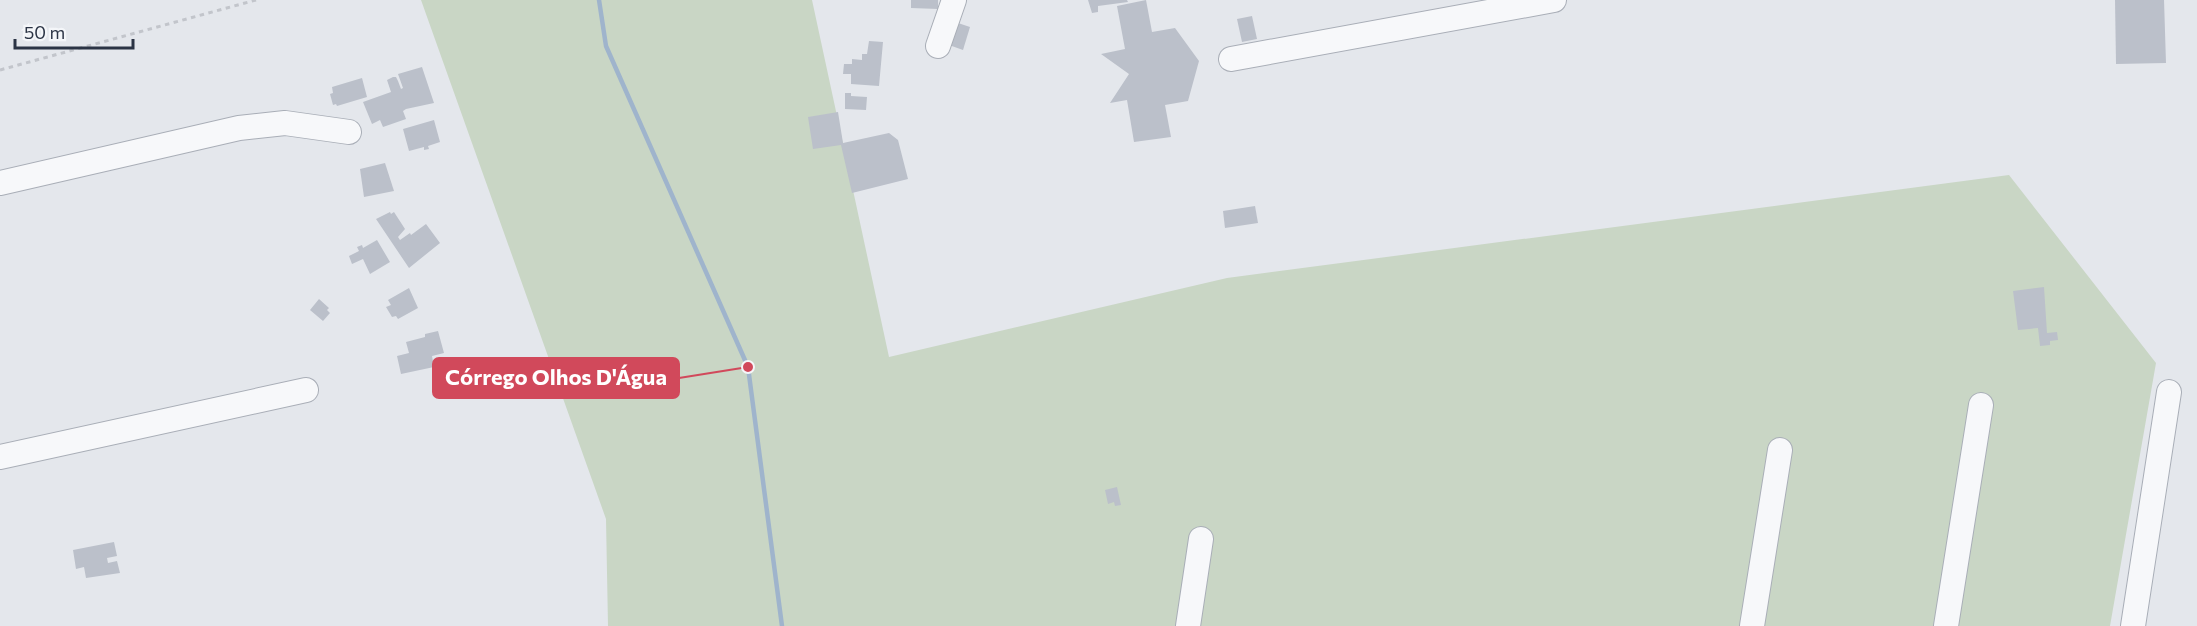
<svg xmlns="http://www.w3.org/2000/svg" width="2197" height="626" viewBox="0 0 2197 626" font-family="Commissioner,sans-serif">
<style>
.green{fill:#c9d6c5}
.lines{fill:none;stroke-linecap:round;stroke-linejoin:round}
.stream{stroke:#9fb4cc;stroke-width:4.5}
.building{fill:#bbc0ca}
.minor-casing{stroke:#a9aeb7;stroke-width:26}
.path{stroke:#c2c5cb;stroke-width:3;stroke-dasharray:4.5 4.5;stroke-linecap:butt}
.minor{stroke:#f7f8fa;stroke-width:24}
.leader{fill:none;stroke:#d1495b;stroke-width:2}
.callout-dot{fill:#d1495b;stroke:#f4f6f9;stroke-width:2}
.callout{fill:#d1495b;stroke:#d1495b;stroke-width:2}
.callout-label{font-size:22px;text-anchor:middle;font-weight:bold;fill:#fff}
</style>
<rect width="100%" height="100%" fill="#e4e7ec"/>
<polygon class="green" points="421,0 812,0 889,357 1227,278 2009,175 2156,363 2110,626 608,626 606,519"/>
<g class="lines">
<polyline class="stream" points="599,0 606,46 748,367 782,626"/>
</g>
<g class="building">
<polygon points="911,0 938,0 938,9 911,8"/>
<polygon points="1088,0 1127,0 1128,2 1098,6 1098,12 1092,13"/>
<polygon points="1146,0 1152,32 1175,28 1199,61 1188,101 1165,105 1171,137 1134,142 1127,100 1110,103 1129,74 1101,54 1125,49 1117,6"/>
<polygon points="2115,0 2164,0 2166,63 2116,64"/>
<polygon points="1252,16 1257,39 1242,42 1237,19"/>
<polygon points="955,22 970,27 963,50 949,45"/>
<polygon points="869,41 883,42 879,86 851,84 851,74 843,74 844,64 852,64 852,59 862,60 862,54 867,54"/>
<polygon points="422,67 434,103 406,109 403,111 406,119 383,127 380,120 372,124 363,102 391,92 387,80 393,77 396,77 398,81 401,89 403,88 398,74"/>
<polygon points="362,78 367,97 337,106 336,104 333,105 330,94 333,93 332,87"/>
<polygon points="845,93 851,93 851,96 867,97 866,110 845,109"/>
<polygon points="838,112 843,143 889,133 898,140 908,179 852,193 841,145 813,149 808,117"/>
<polygon points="434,120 440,142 428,146 429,149 424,150 424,147 409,151 403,129"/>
<polygon points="385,163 394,191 364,197 360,169"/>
<polygon points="1255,206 1258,223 1225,228 1223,211"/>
<polygon points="390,212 391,214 394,212 405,229 398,237 400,240 410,233 411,235 426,224 440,243 409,268 376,219"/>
<polygon points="377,240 390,262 370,274 363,259 352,264 349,256 359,251 357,247 362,245 363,248"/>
<polygon points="2044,287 2047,333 2057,332 2058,340 2050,341 2050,345 2040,346 2038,328 2018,330 2013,291"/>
<polygon points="409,288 418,308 398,319 396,316 392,317 386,307 391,305 388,300"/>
<polygon points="319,299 329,308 327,310 330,313 323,321 310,310"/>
<polygon points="438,331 444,353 432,356 434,367 401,374 397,356 409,353 406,342 425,337 425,334"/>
<polygon points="1117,487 1121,505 1115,506 1114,502 1108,504 1105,490"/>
<polygon points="114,542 117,556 107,558 108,563 117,561 120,573 86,578 84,567 76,569 73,550"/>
</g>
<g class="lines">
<g class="minor-casing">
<g id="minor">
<polyline points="938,46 954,0"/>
<polyline points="1231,59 1554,0"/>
<polyline points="0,183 239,128 285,123 349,132"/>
<polyline points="0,457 306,390"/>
<polyline points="1188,626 1201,539"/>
<polyline points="1752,626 1780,450"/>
<polyline points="1946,626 1981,405"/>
<polyline points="2133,626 2169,392"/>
</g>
</g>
<polyline class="path" points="0,70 256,0"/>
<use href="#minor" class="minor"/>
</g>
<path class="leader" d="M748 367L679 378"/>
<circle class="callout-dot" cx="748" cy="367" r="6"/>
<rect class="callout" x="433" y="358" width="246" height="40" rx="6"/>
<g class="callout-label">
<text x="556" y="385">Córrego Olhos D'Água</text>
</g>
<path d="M15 39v9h118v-9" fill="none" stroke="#2b3445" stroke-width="3"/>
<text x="24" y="39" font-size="18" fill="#2b3445" stroke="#f4f6f9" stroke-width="4.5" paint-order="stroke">50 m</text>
</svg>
